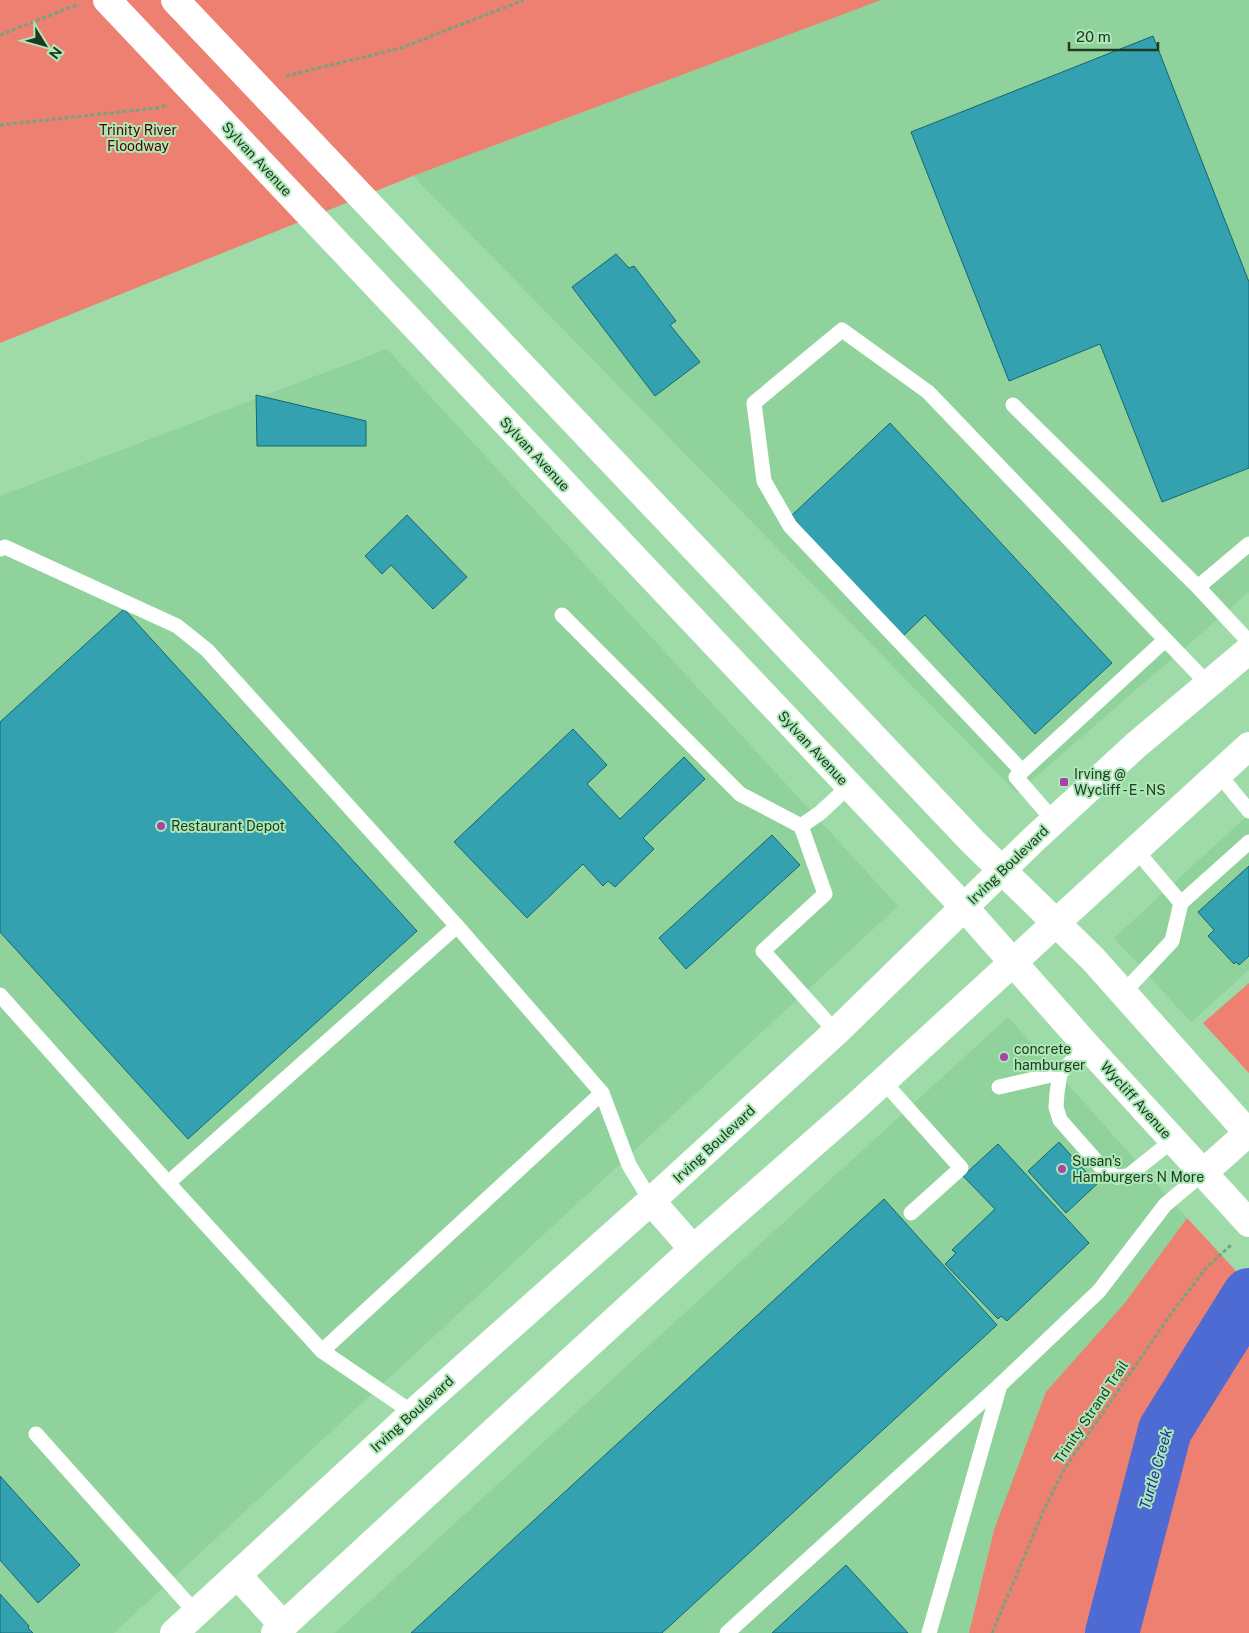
<svg xmlns="http://www.w3.org/2000/svg" width="1249" height="1633" viewBox="0 0 1249 1633" font-family="'Public Sans',sans-serif">
<style>
.built{fill:#8fd29b}
.green{fill:#ed8070}
.lines{fill:none;stroke-linecap:round;stroke-linejoin:round}
.river{stroke:#4e6bd3;stroke-width:54}
.building{fill:#34a1b1;stroke:#156671}
.path{stroke:#74a47d;stroke-width:3;stroke-dasharray:4 2.5;stroke-linecap:butt}
.lane{stroke:#fff;stroke-width:15}
.secondary{stroke:#fff;stroke-width:28}
.poi-dot{fill:#aa43a6;stroke:#ace8b6;stroke-width:2}
.labels{text-anchor:middle;stroke-width:4;stroke-linejoin:round;paint-order:stroke}
.park-label{font-size:14px;fill:#500;stroke:#ace8b6}
.street-label{font-size:14px;fill:#203925;stroke:#ace8b6}
.poi-label{font-size:14px;fill:#203925;stroke:#ace8b6;text-anchor:start}
.water-label{font-size:15px;font-style:italic;fill:#1e29a5;stroke:#ace8b6}
</style>
<rect width="100%" height="100%" fill="#9fdba9"/>
<g class="built">
<polygon points="881,0 1249,0 1249,592 1017,793 413,176"/>
<polygon points="387,349 898,906 114,1633 0,1633 0,496"/>
<polygon points="1249,814 1249,970 1191,1022 1114,938"/>
<polygon points="1008,1017 1187,1218 1124,1304 994,1530 969,1633 335,1633"/>
</g>
<g class="green">
<polygon points="0,0 881,0 413,176 0,343"/>
<polygon points="1249,983 1249,1073 1203,1023"/>
<polygon points="1187,1218 1249,1285 1249,1633 969,1633 994,1530 1046,1392 1124,1304"/>
</g>
<g class="lines">
<polyline class="river" points="1112,1633 1165,1430 1249,1295"/>
</g>
<g class="building">
<polygon points="1153,36 1249,282 1249,468 1162,502 1100,344 1009,381 911,132"/>
<polygon points="616,254 629,268 634,266 676,321 670,325 700,362 655,396 572,287"/>
<polygon points="256,395 366,421 366,446 257,446"/>
<polygon points="890,423 1112,663 1035,734 925,615 902,637 791,516"/>
<polygon points="407,515 467,577 433,609 391,565 382,574 365,556"/>
<polygon points="124,609 417,931 188,1139 0,932 0,722"/>
<polygon points="573,729 607,765 587,784 620,819 684,757 705,779 643,838 654,849 615,887 608,881 603,886 583,864 527,918 454,842"/>
<polygon points="772,835 800,865 686,969 659,938"/>
<polygon points="1249,866 1249,956 1239,965 1236,962 1234,964 1208,936 1214,930 1198,912"/>
<polygon points="1059,1142 1097,1184 1066,1213 1028,1171"/>
<polygon points="998,1144 1089,1243 1007,1321 1001,1316 998,1319 945,1264 956,1253 952,1250 995,1209 963,1176"/>
<polygon points="884,1199 997,1325 662,1633 411,1633"/>
<polygon points="0,1476 80,1565 38,1603 0,1560"/>
<polygon points="846,1565 908,1633 772,1633"/>
<polygon points="0,1594 29,1626 28,1628 33,1633 0,1633"/>
</g>
<g class="lines">
<g class="path">
<polyline points="0,35 79,4"/>
<polyline points="286,76 401,48 524,0"/>
<polyline points="0,125 157,108 168,105"/>
<polyline points="992,1633 1047,1503 1065,1468 1173,1311 1207,1267 1231,1245"/>
</g>
<g class="lane">
<polyline points="1013,405 1198,587 1249,544"/>
<polyline points="0,549 5,547 177,626 207,650 457,926 602,1093 629,1165 651,1201"/>
<polyline points="1198,587 1249,642"/>
<polyline points="562,615 740,794 801,826 820,813 849,786"/>
<polyline points="1022,771 790,526 764,481 754,403 842,330 928,392 1208,684"/>
<polyline points="1218,773 1249,811"/>
<polyline points="1054,821 1016,777 1165,640"/>
<polyline points="801,826 825,894 763,951 836,1032"/>
<polyline points="1136,850 1181,903 1249,842"/>
<polyline points="1123,993 1172,941 1181,903"/>
<polyline points="0,995 168,1183 322,1351 413,1413"/>
<polyline points="1060,1073 1057,1093 1056,1107 1060,1120 1104,1170 1116,1177 1128,1176 1173,1140"/>
<polyline points="883,1081 961,1168 911,1213"/>
<polyline points="999,1087 1060,1073 1087,1046"/>
<polyline points="168,1183 457,926"/>
<polyline points="322,1351 602,1093"/>
<polyline points="36,1434 196,1613"/>
<polyline points="727,1633 1000,1385"/>
<polyline points="929,1633 1000,1385 1099,1291 1165,1205 1203,1173"/>
</g>
<g class="secondary">
<polyline points="107,0 964,907 1087,1046 1249,1223"/>
<polyline points="175,0 973,842 1093,959 1249,1134"/>
<polyline points="1203,1173 1248,1133"/>
<polyline points="651,1201 693,1249"/>
<polyline points="237,1575 283,1625"/>
<polyline points="174,1633 413,1413 651,1201 836,1032 1034,839 1135,746 1249,650"/>
<polyline points="275,1633 564,1367 693,1249 855,1107 1249,746"/>
</g>
</g>
<g class="poi-dot">
<rect x="1059" y="777" width="10" height="10" rx="2.5"/>
<circle cx="161" cy="826" r="5"/>
<circle cx="1004" cy="1057" r="5"/>
<circle cx="1062" cy="1169" r="5"/>
</g>
<g class="labels">
<g class="park-label">
<text x="138" y="135">Trinity River<tspan x="138" dy="16">Floodway</tspan></text>
</g>
<g class="street-label">
<text transform="translate(257 159) rotate(47)" y="5">Sylvan Avenue</text>
<text transform="translate(535 454) rotate(47)" y="5">Sylvan Avenue</text>
<text transform="translate(813 748) rotate(47)" y="5">Sylvan Avenue</text>
<text transform="translate(1008 865) rotate(-44)" y="5">Irving Boulevard</text>
<text transform="translate(1136 1100) rotate(48)" y="5">Wycliff Avenue</text>
<text transform="translate(714 1144) rotate(-43)" y="5">Irving Boulevard</text>
<text transform="translate(1091 1412) rotate(-56)" y="5">Trinity Strand Trail</text>
<text transform="translate(412 1414) rotate(-42)" y="5">Irving Boulevard</text>
</g>
<g class="poi-label">
<text x="1074" y="779">Irving @<tspan x="1074" dy="16">Wycliff - E - NS</tspan></text>
<text x="171" y="831">Restaurant Depot</text>
<text x="1014" y="1054">concrete<tspan x="1014" dy="16">hamburger</tspan></text>
<text x="1072" y="1166">Susan's<tspan x="1072" dy="16">Hamburgers N More</tspan></text>
</g>
<g class="water-label">
<text transform="translate(1156 1469) rotate(-74)" y="5">Turtle Creek</text>
</g>
</g>
<g transform="translate(45 45) rotate(127)" stroke="#ace8b6" stroke-width="4" paint-order="stroke">
<path d="M0-4L9 19L0 12L-9 19Z" fill="#203925"/>
<text y="-8" font-size="14" font-weight="bold" text-anchor="middle" fill="#203925">N</text>
</g>
<path d="M1069 42v8h89v-8" fill="none" stroke="#203925" stroke-width="2.5"/>
<text x="1076" y="42" font-size="15" fill="#203925" stroke="#ace8b6" stroke-width="4" paint-order="stroke">20 m</text>
</svg>
